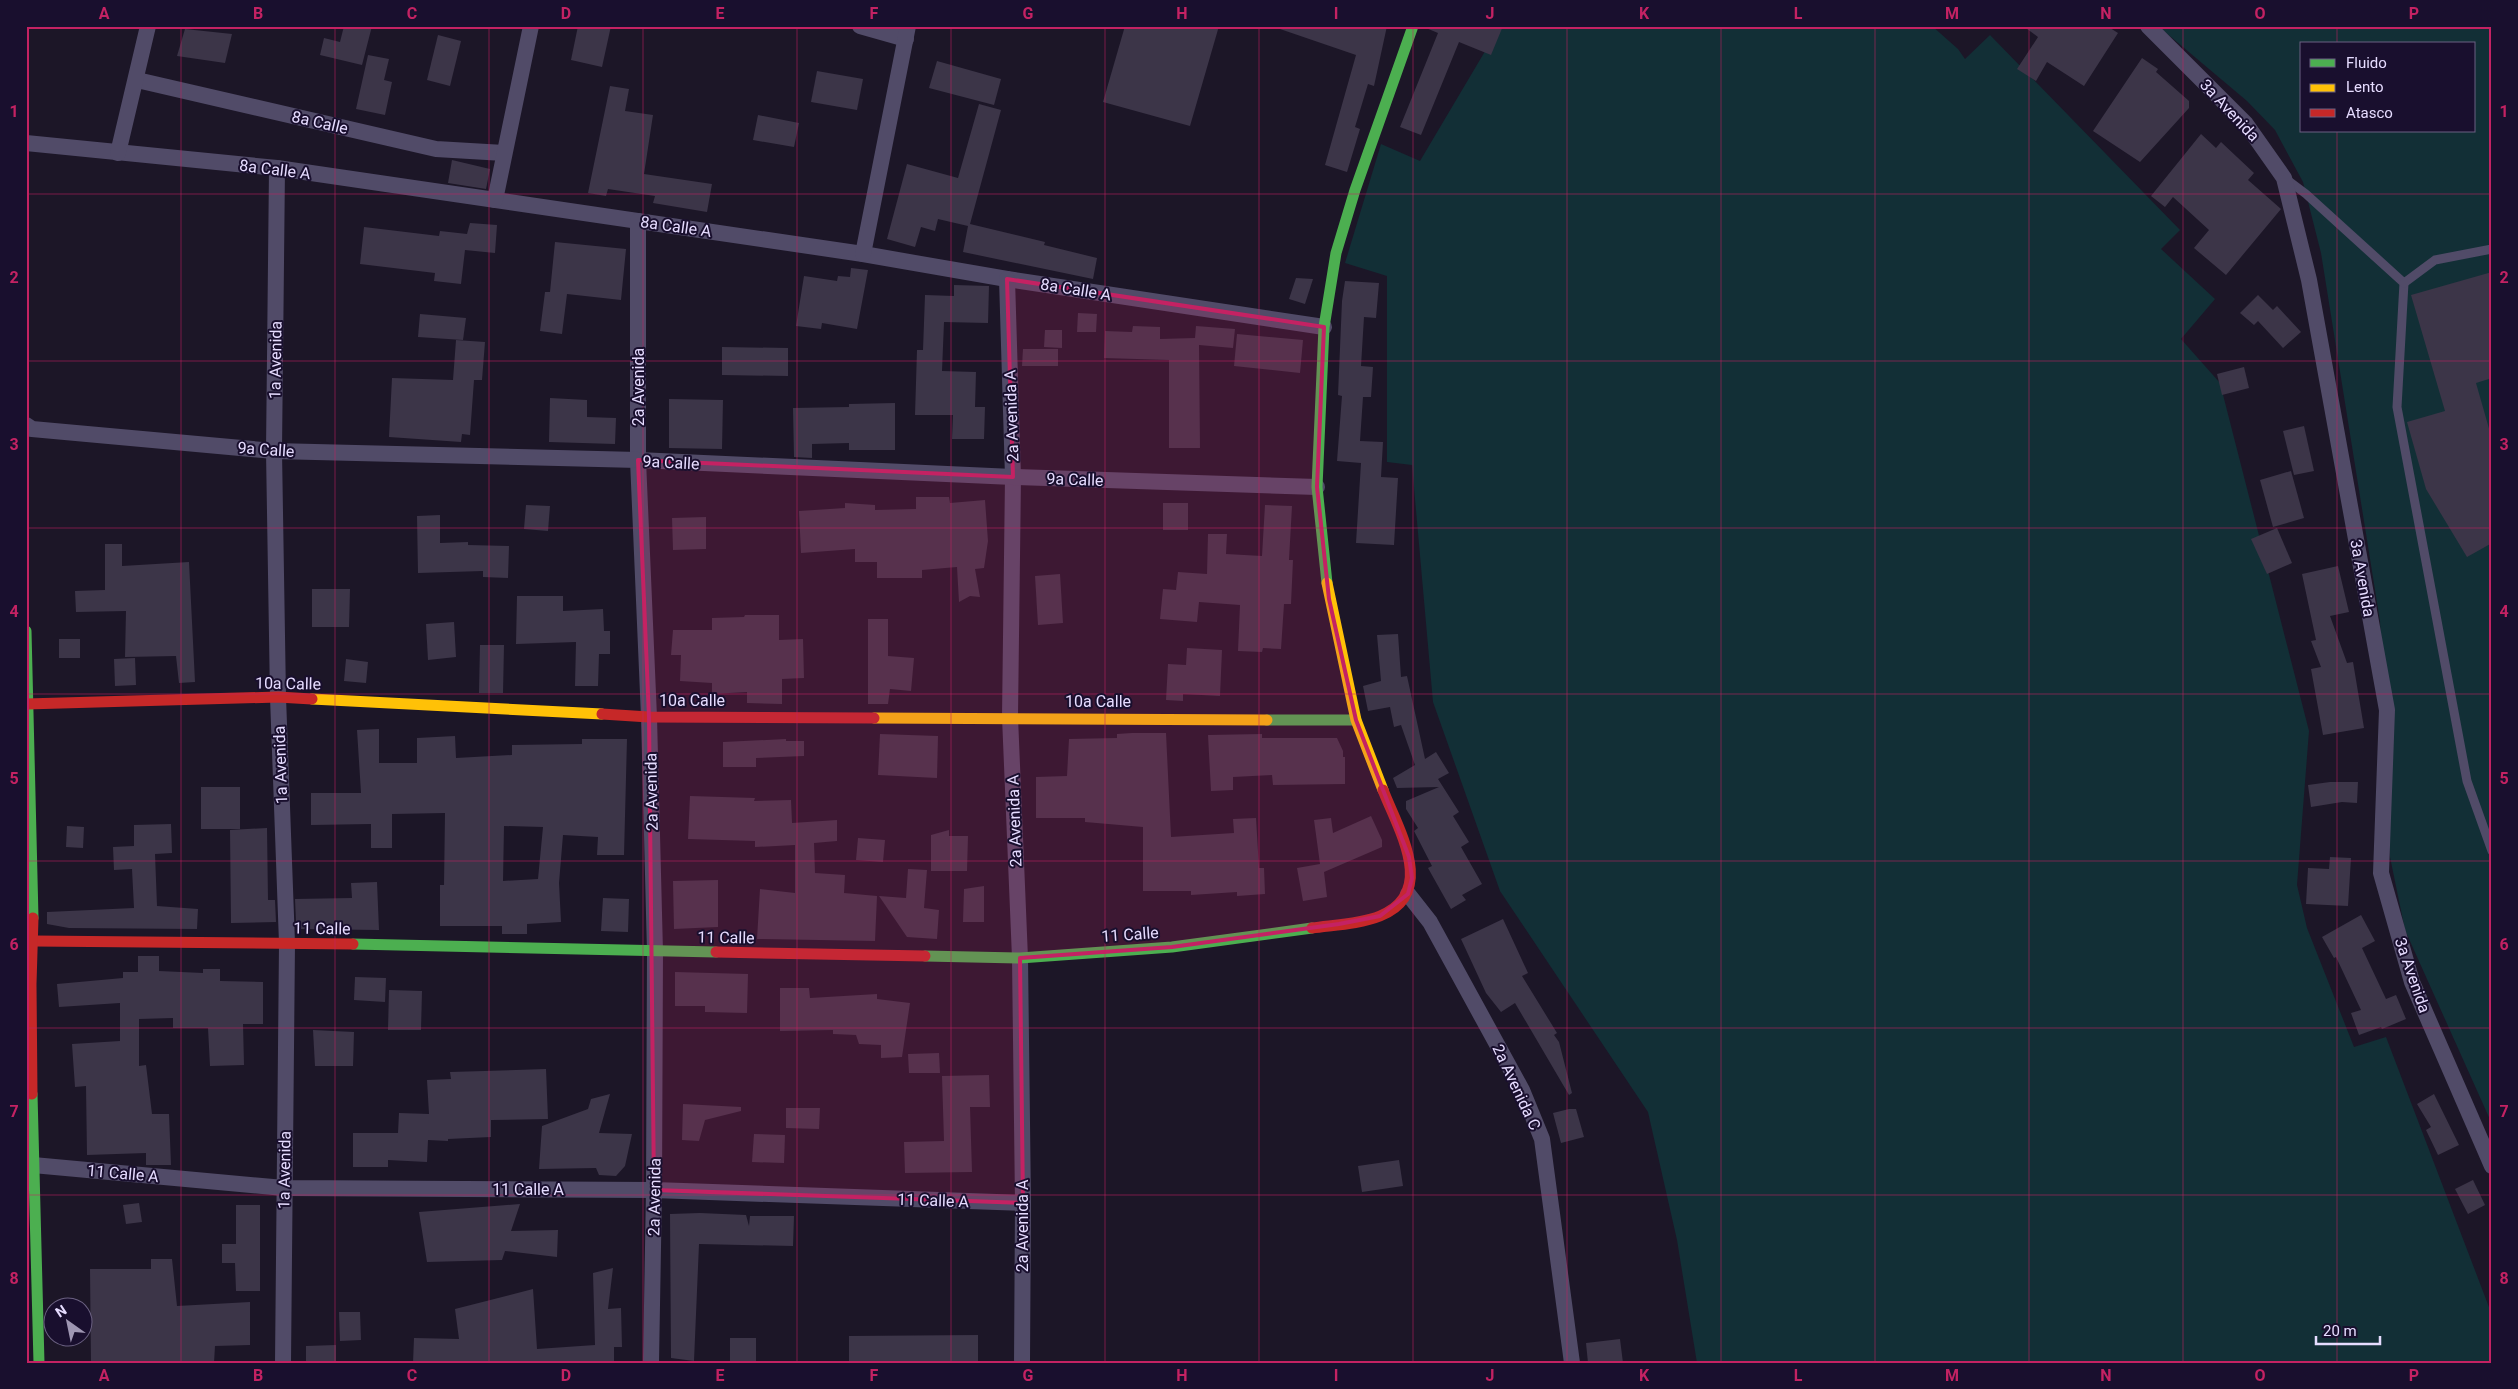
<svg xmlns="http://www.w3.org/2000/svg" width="2518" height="1389" viewBox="0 0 2518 1389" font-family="Roboto,sans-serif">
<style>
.green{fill:#122f36;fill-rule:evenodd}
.building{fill:#3c3548;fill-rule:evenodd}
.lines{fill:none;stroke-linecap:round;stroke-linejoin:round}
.lane{stroke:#514b68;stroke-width:9}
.street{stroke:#514b68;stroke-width:16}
.fast{stroke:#4caf50;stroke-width:11}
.slow{stroke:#ffc107;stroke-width:11}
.jam{stroke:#c62828;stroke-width:11}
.marked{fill:#c42263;fill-opacity:0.2;stroke:#c42263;stroke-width:4;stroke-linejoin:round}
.grid{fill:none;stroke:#c42263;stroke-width:1;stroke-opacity:0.55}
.labels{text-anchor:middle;stroke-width:4;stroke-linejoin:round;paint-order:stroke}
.street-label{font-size:16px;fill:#e6dcff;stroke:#190f2e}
.neatline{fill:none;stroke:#c42263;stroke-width:2}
.grid-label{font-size:16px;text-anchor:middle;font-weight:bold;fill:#c42263}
</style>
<rect width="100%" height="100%" fill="#1c1627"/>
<g class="green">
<polygon points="1500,26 1932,26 1958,49 1965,59 1990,35 2180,230 2161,249 2215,299 2181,339 2220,383 2309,731 2297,885 2307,928 2354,1047 2386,1037 2492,1315 2492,1363 1697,1363 1677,1240 1648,1112 1500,891 1433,702 1412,465 1387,462 1387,276 1345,263 1381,144 1420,161"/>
<path d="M2158 26H2492V1124L2405 930 2390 857 2380 621 2321 253 2303 182 2275 130 2247 101ZM2302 44H2474V131H2302Z"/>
</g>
<g class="building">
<polygon points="344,26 372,26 362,65 320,55 324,38 340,42"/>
<polygon points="578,26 611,26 602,67 571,60"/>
<polygon points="1125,26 1219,26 1190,126 1103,102"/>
<polygon points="1280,26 1387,26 1374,86 1368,84 1355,127 1360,129 1347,172 1325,165 1356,55 1280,29"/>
<polygon points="1426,26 1503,26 1491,55 1459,42 1421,135 1400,127 1438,33 1426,28"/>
<polygon points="2023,26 2107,26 2118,33 2084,86 2047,62 2036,81 2017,69 2038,37"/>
<polygon points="185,29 232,34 225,63 177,56"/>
<polygon points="438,35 461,41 450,86 427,80"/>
<polygon points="368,55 389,59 384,80 392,82 385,115 356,109"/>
<polygon points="2142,58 2158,69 2156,72 2189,101 2189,108 2140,162 2093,131"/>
<polygon points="937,61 1001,79 994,105 929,88"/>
<polygon points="817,71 863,79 857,110 811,102"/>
<polygon points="610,86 629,89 625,111 653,115 644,174 712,184 707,212 653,203 655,196 608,189 606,196 588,193"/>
<polygon points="979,104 1001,110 970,224 1045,242 1044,245 1097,258 1093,279 963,252 968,226 938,219 935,231 921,227 915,247 887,239 907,164 958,178"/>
<polygon points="758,115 799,123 794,147 753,140"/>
<polygon points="2201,134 2216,148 2221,142 2254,173 2248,180 2281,209 2226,275 2194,248 2209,230 2173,197 2165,207 2151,196"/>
<polygon points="452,160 490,169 486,189 448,183"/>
<polygon points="470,223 497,225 495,253 465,250 461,284 434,281 435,273 360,264 364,227 439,236 440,231 467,234"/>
<polygon points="555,242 626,249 621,300 567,294 562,334 540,331 545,292 550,292"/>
<polygon points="851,268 868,270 857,329 822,323 821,329 796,326 804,276 837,281 838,276 850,277"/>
<polygon points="2492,272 2492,378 2476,383 2492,439 2492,543 2467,557 2426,489 2407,422 2445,411 2411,295"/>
<polygon points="1296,278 1313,279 1305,304 1289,299"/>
<polygon points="1345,281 1379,283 1376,318 1364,317 1361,366 1373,367 1371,397 1363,397 1360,441 1383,442 1381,477 1398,478 1394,545 1356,543 1361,463 1337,461 1342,396 1338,395 1342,301"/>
<polygon points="954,285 989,286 988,323 944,322 942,371 976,372 975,407 985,407 984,439 952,439 953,415 915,415 917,350 923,350 925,295 954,296"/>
<polygon points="2258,295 2273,310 2277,306 2301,332 2283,348 2258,321 2254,325 2240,313"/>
<polygon points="1078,313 1097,314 1096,332 1077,332"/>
<polygon points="420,314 466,318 463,340 418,337"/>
<polygon points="1133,326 1160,327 1160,339 1195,338 1196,326 1235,329 1233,348 1199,345 1200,448 1169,448 1169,360 1104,358 1105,331 1132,332"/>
<polygon points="1045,330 1062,330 1062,348 1044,347"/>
<polygon points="1237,334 1303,340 1300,373 1234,366"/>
<polygon points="456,340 485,342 482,380 474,380 470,435 462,434 461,442 389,437 392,378 453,380"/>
<polygon points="722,347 788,348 788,376 722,375"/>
<polygon points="1023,349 1058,349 1058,366 1022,366"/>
<polygon points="2244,367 2249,388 2222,395 2217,374"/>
<polygon points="550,398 587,400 587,417 616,418 615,444 549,442"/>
<polygon points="669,399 723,400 722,449 669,448"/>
<polygon points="895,403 895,450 849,450 849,443 812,444 812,458 794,457 793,408 849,407 849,404"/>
<polygon points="2304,426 2314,471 2294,475 2283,431"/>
<polygon points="2291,471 2304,518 2273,527 2260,480"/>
<polygon points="916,497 949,497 950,503 985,500 988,541 984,568 975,569 980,597 970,596 959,602 957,567 922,570 922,578 877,578 877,562 855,562 855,549 801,553 799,511 845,508 845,503 875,505 875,510 916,509"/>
<rect x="1163" y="503" width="25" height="27"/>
<polygon points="526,505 550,506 548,531 524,529"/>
<polygon points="1265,505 1292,506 1289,560 1293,560 1291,604 1284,604 1281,649 1263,648 1262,652 1238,651 1240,605 1199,602 1197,622 1160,619 1163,589 1176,590 1178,572 1207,574 1208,534 1227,534 1226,554 1262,556"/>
<polygon points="440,515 440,543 468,542 468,545 509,546 508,578 483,577 483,571 418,573 417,516"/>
<polygon points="706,517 706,549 673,550 672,518"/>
<polygon points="2277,528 2292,563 2267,574 2251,539"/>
<polygon points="105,544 122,544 122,566 189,562 195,682 179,683 176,656 125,657 126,611 76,612 75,591 105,590"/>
<polygon points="2338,566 2349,612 2330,616 2347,663 2353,662 2364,728 2323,735 2311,669 2321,667 2311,641 2316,640 2302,574"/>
<polygon points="1060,574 1063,623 1038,625 1035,576"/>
<polygon points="312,589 350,589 349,627 312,627"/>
<polygon points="517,596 563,596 563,611 603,609 604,631 610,631 610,654 599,654 598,686 575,686 576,642 516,644"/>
<polygon points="745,615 779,615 779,640 803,639 804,678 782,679 782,704 747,703 747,692 712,694 712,683 680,681 681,655 671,655 673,630 712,630 712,618 744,617"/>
<polygon points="868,619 888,619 888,656 914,658 911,691 890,689 888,704 868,704"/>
<polygon points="454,622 456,657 428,660 426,624"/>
<polygon points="1398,634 1401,677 1407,676 1425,759 1436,752 1449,773 1438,779 1459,812 1453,816 1469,842 1461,847 1482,884 1462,895 1466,900 1451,909 1428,868 1432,866 1414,831 1418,828 1406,809 1406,801 1439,787 1397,788 1393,778 1415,765 1401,725 1394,727 1390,707 1368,711 1363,686 1381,681 1377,635"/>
<rect x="59" y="639" width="21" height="19"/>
<polygon points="480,645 504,645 503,693 479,693"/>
<polygon points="1187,648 1222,650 1220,696 1183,694 1183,701 1166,700 1168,664 1186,665"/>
<polygon points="135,658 136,685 115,686 114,659"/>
<polygon points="346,659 368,662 366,683 344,681"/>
<path d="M379 729V763H417V738L455 736 456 758 512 755V745L582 744V739H627L624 855H597L598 837 563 835 559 883 561 922 527 924V934H502V926H440V885H444L445 813 392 814V848H371V824L311 825V793H361L357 730ZM504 826 543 827 538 879 503 881Z"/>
<polygon points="1132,733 1166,733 1171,837 1234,833 1233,819 1256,818 1259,868 1264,868 1265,894 1237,896 1237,892 1191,895 1191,891 1143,891 1143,827 1085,822 1085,818 1036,818 1036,777 1067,776 1069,739 1117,738 1117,734"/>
<polygon points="880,734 938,736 937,778 878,775"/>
<polygon points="1262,734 1262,738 1337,738 1343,751 1343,757 1345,757 1345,784 1273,785 1272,775 1233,777 1233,790 1211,791 1208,735"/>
<polygon points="786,739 786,741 804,741 804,756 756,758 756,767 723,767 723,742"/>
<polygon points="2330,782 2358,782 2357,803 2342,802 2311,807 2308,785"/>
<rect x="201" y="787" width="39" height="42"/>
<polygon points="690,796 755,798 754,801 791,800 792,823 837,820 837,841 814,843 815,873 845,875 844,893 877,896 875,941 757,939 760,889 795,893 795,845 755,847 755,841 688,839"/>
<polygon points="1371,816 1382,840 1382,847 1324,872 1327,897 1303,901 1297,868 1320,864 1314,820 1331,818 1333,833"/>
<polygon points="171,824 172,853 155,854 157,906 198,909 197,929 69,928 47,924 47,912 134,908 132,869 114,870 113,847 134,846 134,825"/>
<polygon points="67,826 84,827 83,848 66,847"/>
<polygon points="267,828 268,900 275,900 276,922 231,923 230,830"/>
<polygon points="949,830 949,836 968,836 967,871 931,871 931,835"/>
<polygon points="858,838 885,840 883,862 856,860"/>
<polygon points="2330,857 2351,858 2348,906 2306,904 2308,868 2329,869"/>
<polygon points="908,869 927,870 924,908 939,910 937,939 907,937 879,896 906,898"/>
<polygon points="718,880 718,927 674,929 673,881"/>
<polygon points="377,882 379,930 299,929 299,922 296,922 295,899 352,898 351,883"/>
<polygon points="984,886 984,922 963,922 964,889"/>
<polygon points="603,898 629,899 628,932 601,931"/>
<polygon points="2361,915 2375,941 2362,948 2386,999 2396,995 2406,1019 2382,1029 2381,1027 2359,1035 2351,1013 2361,1010 2336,957 2334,958 2322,937"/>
<polygon points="1503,919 1528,973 1522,976 1557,1033 1554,1035 1559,1042 1572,1093 1569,1095 1515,1003 1501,1012 1486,993 1461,939"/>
<polygon points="138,956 159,956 159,971 203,973 203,969 220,969 220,981 263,982 263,1024 243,1024 244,1065 210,1066 208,1028 173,1028 173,1018 139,1019 139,1066 146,1065 152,1114 169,1114 171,1165 146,1165 146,1153 87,1155 86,1086 75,1087 72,1044 120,1041 120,1003 59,1007 57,984 123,978 123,972 138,972"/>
<polygon points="675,972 748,974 747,1013 705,1012 705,1006 675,1006"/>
<polygon points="355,977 386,978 385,1002 354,1000"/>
<polygon points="780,988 809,988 810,998 877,994 877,999 910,1003 902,1057 881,1058 881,1045 859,1044 856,1035 833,1034 833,1030 780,1031"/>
<polygon points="389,990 422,991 421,1030 388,1030"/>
<polygon points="313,1030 354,1032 353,1066 315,1066"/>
<polygon points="939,1053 940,1073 909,1073 908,1054"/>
<polygon points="546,1069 548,1119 491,1120 491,1137 448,1139 448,1141 428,1140 427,1162 388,1160 388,1167 353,1167 353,1133 398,1133 399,1113 429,1114 427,1080 451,1079 450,1072"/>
<polygon points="989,1075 990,1107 970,1107 972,1172 905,1173 904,1142 944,1141 942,1076"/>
<polygon points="610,1094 599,1133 632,1134 625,1166 616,1176 599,1175 596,1168 539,1169 542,1126 588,1109 591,1099"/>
<polygon points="2434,1094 2459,1145 2438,1155 2426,1130 2431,1127 2417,1104"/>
<polygon points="683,1104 741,1107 741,1111 705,1120 699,1141 682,1140"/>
<polygon points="786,1108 820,1108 819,1129 786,1128"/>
<polygon points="1569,1109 1576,1109 1584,1137 1561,1143 1553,1113"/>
<polygon points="754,1134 785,1135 784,1163 752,1162"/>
<polygon points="1399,1160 1403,1186 1362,1192 1358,1166"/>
<polygon points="2473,1180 2485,1205 2468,1214 2455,1189"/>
<polygon points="139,1203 142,1222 126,1224 123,1205"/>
<polygon points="520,1204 511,1231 558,1230 557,1257 505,1251 502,1260 427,1262 419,1212"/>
<polygon points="236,1205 260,1205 260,1291 236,1291 235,1263 222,1263 222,1244 236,1244"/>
<polygon points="700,1213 746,1215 749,1226 750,1216 794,1216 793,1246 699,1244 694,1361 671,1358 670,1214"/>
<polygon points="151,1259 172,1259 177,1306 250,1302 250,1345 215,1346 214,1363 91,1363 90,1269 151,1269"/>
<polygon points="613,1268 608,1309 621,1308 622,1347 614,1347 614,1363 413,1363 414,1338 459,1339 455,1309 533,1289 537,1349 595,1345 593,1273"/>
<polygon points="339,1312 360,1312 361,1340 340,1341"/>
<polygon points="978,1335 978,1363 849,1363 849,1336"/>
<rect x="730" y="1338" width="26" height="25"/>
<polygon points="1620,1339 1623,1363 1588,1363 1586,1343"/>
<polygon points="336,1345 336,1363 306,1363 306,1346"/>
</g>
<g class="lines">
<g class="lane">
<polyline points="2286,179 2306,194 2404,283 2397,407 2467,781 2492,851"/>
<polyline points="2404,283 2435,260 2492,249"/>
</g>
<g class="street">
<polyline points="860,26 906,39"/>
<polyline points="2148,26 2246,124 2284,178 2309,280 2387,710 2381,873 2412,982 2492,1166"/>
<polyline points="137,80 436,149 504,153"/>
<polyline points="26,143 277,168 863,254 1007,279 1324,327"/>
<polyline points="118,153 148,26"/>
<polyline points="277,168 274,451 278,697 287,943 283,1363"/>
<polyline points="495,200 531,26"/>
<polyline points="638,221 638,460 649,717 655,952 654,1190 651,1363"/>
<polyline points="863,254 908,26"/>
<polyline points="1007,279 1013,477 1010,717 1020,958 1023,1203 1022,1363"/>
<polyline points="26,425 32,429 274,451 638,460 1013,477 1317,487"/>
<polyline points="1408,894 1430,922 1522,1090 1542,1139 1572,1363"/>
<polyline points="33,1165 284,1188 654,1190 1023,1203"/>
</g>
<g class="fast">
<polyline points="1327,583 1317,487 1324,327 1336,253 1355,190 1413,26"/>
<polyline points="26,631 33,918"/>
<polyline points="1267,720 1356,720"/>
<polyline points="353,944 716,952"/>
<polyline points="925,956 1020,958 1172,947 1312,928"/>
<polyline points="32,1094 39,1363"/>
</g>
<g class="slow">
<polyline points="1327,583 1356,720 1383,790"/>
<polyline points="312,699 602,714"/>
<polyline points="874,718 1267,720"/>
</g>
<g class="jam">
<polyline points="26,704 278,697 312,699"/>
<polyline points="602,714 649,717 874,718"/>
<path d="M1312 928C1333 925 1360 924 1380 916 1438 893 1398 829 1383 790"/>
<polyline points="34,941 353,944"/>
<polyline points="716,952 925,956"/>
<polyline points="32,1094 31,984 33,918"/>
</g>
</g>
<path class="marked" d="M1007 279 1324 327 1317 487 1329 599 1356 720 1409 857 1412 878 1408 894 1380 916 1339 924 1172 947 1020 958 1023 1203 654 1190 649 717 638 460 1013 477Z"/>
<path class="grid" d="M181 26V1363M335 26V1363M489 26V1363M643 26V1363M797 26V1363M951 26V1363M1105 26V1363M1259 26V1363M1413 26V1363M1567 26V1363M1721 26V1363M1875 26V1363M2029 26V1363M2183 26V1363M2337 26V44M2337 131V1363M26 194H2492M26 361H2492M26 528H2492M26 694H2492M26 861H2492M26 1028H2492M26 1195H2492"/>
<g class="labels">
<g class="street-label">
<text transform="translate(2230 110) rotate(47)" y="6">3a Avenida</text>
<text transform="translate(320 122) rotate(13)" y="6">8a Calle</text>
<text transform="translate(275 169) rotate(7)" y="6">8a Calle A</text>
<text transform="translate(676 226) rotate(8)" y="6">8a Calle A</text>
<text transform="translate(1076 289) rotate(9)" y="6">8a Calle A</text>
<text transform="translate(275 360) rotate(-89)" y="6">1a Avenida</text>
<text transform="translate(638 387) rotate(-90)" y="6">2a Avenida</text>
<text transform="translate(1011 416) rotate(-92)" y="6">2a Avenida A</text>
<text transform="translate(266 449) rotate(4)" y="6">9a Calle</text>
<text transform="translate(671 462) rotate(3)" y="6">9a Calle</text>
<text transform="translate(1075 479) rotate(2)" y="6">9a Calle</text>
<text transform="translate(2363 578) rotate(80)" y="6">3a Avenida</text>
<text transform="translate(288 683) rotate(1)" y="6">10a Calle</text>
<text x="692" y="706">10a Calle</text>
<text x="1098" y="707">10a Calle</text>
<text transform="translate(280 765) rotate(-92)" y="6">1a Avenida</text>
<text transform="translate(651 792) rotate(-91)" y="6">2a Avenida</text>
<text transform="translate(1014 821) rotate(-92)" y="6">2a Avenida A</text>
<text transform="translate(322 928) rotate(1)" y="6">11 Calle</text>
<text transform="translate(1130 934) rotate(-4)" y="6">11 Calle</text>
<text transform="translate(726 937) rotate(1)" y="6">11 Calle</text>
<text transform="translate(2413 975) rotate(71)" y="6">3a Avenida</text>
<text transform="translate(1517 1087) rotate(65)" y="6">2a Avenida C</text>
<text transform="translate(284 1170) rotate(-89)" y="6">1a Avenida</text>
<text transform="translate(123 1173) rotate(5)" y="6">11 Calle A</text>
<text x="528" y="1195">11 Calle A</text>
<text transform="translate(654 1197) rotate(-89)" y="6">2a Avenida</text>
<text transform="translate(933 1200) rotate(2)" y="6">11 Calle A</text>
<text transform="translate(1022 1226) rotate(-90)" y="6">2a Avenida A</text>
</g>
</g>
<rect width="2518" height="1389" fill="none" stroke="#190f2e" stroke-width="55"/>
<rect x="2300" y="42" width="175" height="90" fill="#190f2e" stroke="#6b6182"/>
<rect x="2310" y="59" width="25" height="8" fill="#4caf50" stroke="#6b6182"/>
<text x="2346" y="68" font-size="15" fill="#e6dcff">Fluido</text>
<rect x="2310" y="84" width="25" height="8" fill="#ffc107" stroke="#6b6182"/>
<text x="2346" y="92" font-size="15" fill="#e6dcff">Lento</text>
<rect x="2310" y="109" width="25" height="8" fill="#c62828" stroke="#6b6182"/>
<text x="2346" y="118" font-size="15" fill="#e6dcff">Atasco</text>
<g transform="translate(68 1322) rotate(327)"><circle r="24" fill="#190f2e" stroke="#6b6182"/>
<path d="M0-4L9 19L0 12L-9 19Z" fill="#9f97b3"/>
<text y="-8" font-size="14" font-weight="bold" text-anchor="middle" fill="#e6dcff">N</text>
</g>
<path d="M2316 1336v8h64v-8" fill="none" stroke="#e6dcff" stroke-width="2.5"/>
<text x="2323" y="1336" font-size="15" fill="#e6dcff" stroke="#190f2e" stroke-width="4" paint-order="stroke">20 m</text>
<rect x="28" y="28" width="2462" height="1334" class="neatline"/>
<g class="grid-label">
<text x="104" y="19">A</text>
<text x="258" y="19">B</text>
<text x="412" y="19">C</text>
<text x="566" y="19">D</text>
<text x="720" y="19">E</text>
<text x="874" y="19">F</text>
<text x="1028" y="19">G</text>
<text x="1182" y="19">H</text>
<text x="1336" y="19">I</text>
<text x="1490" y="19">J</text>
<text x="1644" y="19">K</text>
<text x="1798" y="19">L</text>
<text x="1952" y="19">M</text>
<text x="2106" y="19">N</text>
<text x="2260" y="19">O</text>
<text x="2414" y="19">P</text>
<text x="14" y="117">1</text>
<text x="2504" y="117">1</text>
<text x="14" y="283">2</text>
<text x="2504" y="283">2</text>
<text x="14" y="450">3</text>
<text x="2504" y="450">3</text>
<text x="14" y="617">4</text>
<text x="2504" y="617">4</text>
<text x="14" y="784">5</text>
<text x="2504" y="784">5</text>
<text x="14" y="950">6</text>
<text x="2504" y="950">6</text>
<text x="14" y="1117">7</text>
<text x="2504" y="1117">7</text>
<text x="14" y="1284">8</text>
<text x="2504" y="1284">8</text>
<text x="104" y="1381">A</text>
<text x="258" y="1381">B</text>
<text x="412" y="1381">C</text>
<text x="566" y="1381">D</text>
<text x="720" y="1381">E</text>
<text x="874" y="1381">F</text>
<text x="1028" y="1381">G</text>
<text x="1182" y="1381">H</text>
<text x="1336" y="1381">I</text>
<text x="1490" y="1381">J</text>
<text x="1644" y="1381">K</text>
<text x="1798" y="1381">L</text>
<text x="1952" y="1381">M</text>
<text x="2106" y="1381">N</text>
<text x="2260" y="1381">O</text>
<text x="2414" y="1381">P</text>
</g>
</svg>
